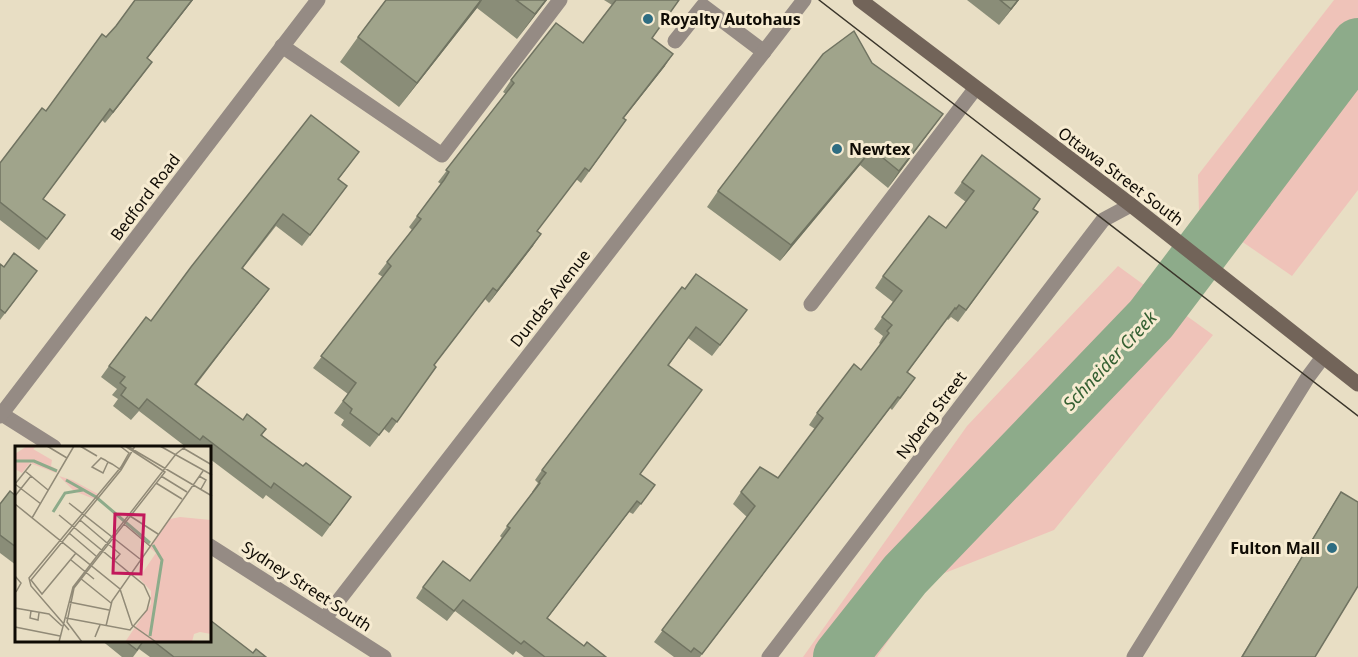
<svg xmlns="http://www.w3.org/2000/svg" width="1358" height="657" viewBox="0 0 1358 657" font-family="'Noto Sans',sans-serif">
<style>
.green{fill:#efc3b9}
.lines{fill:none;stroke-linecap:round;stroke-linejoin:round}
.river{stroke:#8dab8a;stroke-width:54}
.lane{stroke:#958b84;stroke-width:15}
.street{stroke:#958b84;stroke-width:15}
.secondary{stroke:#726459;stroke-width:15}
.tram{stroke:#3a352a;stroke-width:1.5}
.wall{fill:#8a8d78}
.shaded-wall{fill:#707361}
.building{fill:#a0a48b;stroke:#707361;stroke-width:1.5}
.poi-dot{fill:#2e6d82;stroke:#f6ebd1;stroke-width:2}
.labels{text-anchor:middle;stroke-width:6;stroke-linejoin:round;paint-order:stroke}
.poi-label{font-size:16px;font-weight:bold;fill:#0f0b04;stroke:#f6ebd1;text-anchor:start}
.street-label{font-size:16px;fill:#0f0b04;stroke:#f6ebd1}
.water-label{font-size:18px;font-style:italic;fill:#356032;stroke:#f6ebd1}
.inset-river{fill:none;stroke:#8dab8a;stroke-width:3}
.inset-road{fill:none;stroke:#918a77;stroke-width:1.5}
.view{fill:#c2185b;fill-opacity:0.15;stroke:#c2185b;stroke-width:3}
.inset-edge{fill:none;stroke:#0f0b04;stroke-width:3}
</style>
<rect width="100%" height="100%" fill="#e8dec4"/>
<g class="green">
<polygon points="1334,0 1358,0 1358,190 1292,276 1199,212 1198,175"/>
<polygon points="1118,266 1213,335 1054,530 932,578 877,657 803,657 967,426"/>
</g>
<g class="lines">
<polyline class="river" points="840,657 905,575 1151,319 1358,45"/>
<g class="lane">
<polyline points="675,41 703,6 764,52"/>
<polyline points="282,46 442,155 560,0"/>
<polyline points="811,304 975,89"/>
<polyline points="1134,657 1308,377 1323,357"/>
</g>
<g class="street">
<polyline points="0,413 54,447"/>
<polyline points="0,416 318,0"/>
<polyline points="210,546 384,657"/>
<polyline points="325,618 804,0"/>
<polyline points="769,657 1103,220 1131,205"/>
</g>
<polyline class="secondary" points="860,0 1131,205 1358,384"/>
<polyline class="tram" points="819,0 1358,416"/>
</g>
<g class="wall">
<polygon points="135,0 193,0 147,58 152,62 144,73 105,123 102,120 43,199 57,226 39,250 0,220 0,163 46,111 116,26"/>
<polygon points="386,0 547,0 517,39 477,8 399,107 340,62 358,37"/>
<polygon points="604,0 679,0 652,38 665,66 624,118 626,120 581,183 576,179 537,231 533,246 489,303 485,299 434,365 436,367 389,433 384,429 370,447 341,425 344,420 334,413 348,394 313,368 383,277 378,274 412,230 409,227 438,188 441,184 438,182 506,94 503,92 511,80 583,43 612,5"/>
<polygon points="967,0 1019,0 999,25"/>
<polygon points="872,63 931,130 888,188 860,165 780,261 707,207 718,191"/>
<polygon points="351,163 338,180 347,186 302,246 276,226 243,268 269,289 196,385 243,420 266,429 262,435 343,508 322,537 266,495 263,499 210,459 210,447 186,447 139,411 131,420 113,406 118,399 112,395 117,389 101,377 109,366 151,321 191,267"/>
<polygon points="962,182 1040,199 1033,209 1038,212 958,322 951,317 948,320 947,319 908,372 907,390 892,410 890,408 700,657 674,657 654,642 747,517 733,504 741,492 778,478 815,429 809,425 817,413 861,370 881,345 879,343 883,336 874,329 893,302 875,288 883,276 946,228 966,202 954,193"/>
<polygon points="0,264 28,283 0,320"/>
<polygon points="658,318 739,321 712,356 688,338 669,365 640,474 647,496 633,514 629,512 547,618 584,646 606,657 524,657 516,651 513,655 455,611 447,621 416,598 423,587 470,581 502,538 500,536 532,493 532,492 538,483 535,480 542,470"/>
<polygon points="1341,492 1315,657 1241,657 1337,498"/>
<polygon points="16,496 16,565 0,553 0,504"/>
<polygon points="101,640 210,640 266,657 150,657 139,649 133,657 122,657"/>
</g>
<g class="shaded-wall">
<polygon points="192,0 193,0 139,69 147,58"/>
<polygon points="481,0 482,0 477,8 399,107 417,83"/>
<polygon points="546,0 547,0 517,39 535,14"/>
<polygon points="1018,0 1019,0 999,25 1011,9"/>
<polygon points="673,54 665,66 615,129 623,118"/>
<polygon points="152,62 121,103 105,123 113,112"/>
<polygon points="943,114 931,130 888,188 899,171"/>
<polygon points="872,149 860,165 780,261 791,245"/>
<polygon points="541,234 533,246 489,303 497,291"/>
<polygon points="269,289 261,300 187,395 195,384"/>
<polygon points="898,397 890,408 699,657"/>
<polygon points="637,501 629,512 539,629 547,618"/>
</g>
<g class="building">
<polygon points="135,0 192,0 147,58 152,62 113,112 110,109 43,199 65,215 47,239 0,202 0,163 42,108 46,111 102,34 106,37 116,26"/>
<polygon points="386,0 481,0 417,83 358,37"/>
<polygon points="516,0 546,0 535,14"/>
<polygon points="616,0 679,0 652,38 673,54 623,118 626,120 589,171 585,168 537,231 541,234 497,291 493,288 434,365 436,367 397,422 392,418 379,435 350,413 352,409 343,401 356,383 321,356 391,266 387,262 421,219 417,216 444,180 449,172 446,170 514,83 511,80 556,23 583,43"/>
<polygon points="1000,0 1018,0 1011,9"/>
<polygon points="854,31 872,63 943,114 899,171 872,149 791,245 718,191 823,54"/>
<polygon points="311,115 359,152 338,179 347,186 310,235 283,214 242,268 269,289 195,384 243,420 247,414 266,429 261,435 303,466 306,463 351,497 330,525 274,483 271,488 203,436 200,440 147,399 139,409 121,395 126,388 120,383 125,377 109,366 146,317 151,321 191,267"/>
<polygon points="982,155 1040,199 1033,209 1038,212 966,310 959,305 956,309 955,308 907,372 915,378 900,398 898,397 702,654 694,648 691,652 662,630 755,506 741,492 760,467 778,478 823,418 817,413 854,364 861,370 889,333 887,331 892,325 882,317 902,291 883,276 929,216 946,228 974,191 962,182"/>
<polygon points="14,253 37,271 5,313 0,309 0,264 4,267"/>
<polygon points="696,274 747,310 720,345 696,327 668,365 702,390 640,474 655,485 641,504 637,501 547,618 584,646 587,642 606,657 545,657 524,641 521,644 463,600 454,611 423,587 443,561 470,581 510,528 507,526 540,483 539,482 546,473 542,470 658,318 682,287 685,289"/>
<polygon points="10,491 16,496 16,547 0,535 0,504"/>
<polygon points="1341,492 1358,502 1358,586 1315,657 1242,657"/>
<polygon points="210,620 253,653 256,649 266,657 174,657 152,640 210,640"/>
<polygon points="124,640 144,640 137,650"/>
</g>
<g class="poi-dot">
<circle cx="648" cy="19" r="6"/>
<circle cx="837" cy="149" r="6"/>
<circle cx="1332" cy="548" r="6"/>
</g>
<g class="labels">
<g class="poi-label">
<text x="660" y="25">Royalty Autohaus</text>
<text x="849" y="155">Newtex</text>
<text x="1320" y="554" text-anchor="end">Fulton Mall</text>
</g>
<g class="street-label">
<text transform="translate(1121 176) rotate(37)" y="6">Ottawa Street South</text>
<text transform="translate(145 197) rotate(-53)" y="6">Bedford Road</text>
<text transform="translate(550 298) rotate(-52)" y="6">Dundas Avenue</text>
<text transform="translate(931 415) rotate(-53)" y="6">Nyberg Street</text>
<text transform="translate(307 586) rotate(33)" y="6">Sydney Street South</text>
</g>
<g class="water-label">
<text transform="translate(1110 361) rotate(-47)" y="6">Schneider Creek</text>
</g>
</g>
<g transform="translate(15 446)">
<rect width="196" height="196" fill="#e8dec4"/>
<path d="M12 0H22L18 3 37 14 36 20 43 24 41 27 15 17 7 27 0 23V8ZM44 30 57 34 83 48 79 53 59 45ZM165 71 196 74V188L185 186 179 188 177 196H110L136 158V145L124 132 141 107 135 102 155 73Z" fill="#efc3b9"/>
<path class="inset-river" d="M0 15H19L42 25M51 34 81 51 135 97M38 66 50 47 68 44M135 190 147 114 138 99"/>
<path class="inset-road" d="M32 0 52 12M65 0 82 10M112 0 197 50M145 0 197 29M168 2 197 19M93 16 88 27 77 21 86 12 90 14 93 16 97 18 106 24M10 25 33 44M146 30 172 46M184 30 191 34 186 43M141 37 167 53M0 38 26 58M0 38 16 18M0 50 16 30M54 57 125 113M0 58 105 143 117 179 141 196M44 69 129 139 135 152 132 164 115 184 51 172M115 70 143 88M17 72 59 0M65 74 105 108 100 114M109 78 135 100M54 87 81 110M61 107 27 148 16 134 106 24 120 0M56 114 79 133M0 130 6 137 1 146M65 132 96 157M54 156 94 164M0 162 34 168 47 180M16 165 15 172 23 174 24 167M91 180 97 155 188 25M0 181 45 190M84 181 80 191 85 179M54 184 16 140 14 132 106 21 114 7 105 0M44 196 58 141 161 8 171 0M67 196 52 176 59 142 150 26 110 0"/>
<path class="view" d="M100 68 129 69 126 128 98 127Z"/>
<rect width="196" height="196" class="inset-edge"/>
</g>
</svg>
